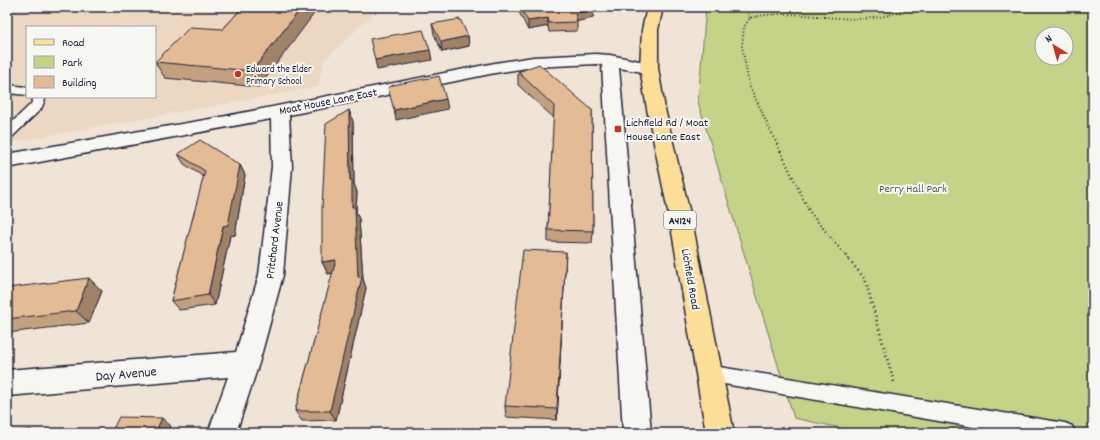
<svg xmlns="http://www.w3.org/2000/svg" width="1100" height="440" viewBox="0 0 1100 440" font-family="Dekko,sans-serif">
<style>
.built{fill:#ecd8c2;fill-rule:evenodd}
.green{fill:#c3d488;stroke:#727b62;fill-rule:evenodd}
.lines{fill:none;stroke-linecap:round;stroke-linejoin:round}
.service-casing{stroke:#22223b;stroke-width:3}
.minor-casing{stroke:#22223b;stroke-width:3}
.primary-casing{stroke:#22223b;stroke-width:3}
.path-far2{stroke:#22223b;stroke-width:2;stroke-dasharray:1 2.5;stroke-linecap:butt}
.path-far1{stroke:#22223b;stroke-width:2.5;stroke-dasharray:1 3;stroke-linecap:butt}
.path{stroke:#22223b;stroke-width:3;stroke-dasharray:1 3.5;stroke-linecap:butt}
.service{fill:#f6f6f2;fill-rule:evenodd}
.minor{fill:#f6f6f2;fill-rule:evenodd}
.primary{fill:#fdde96;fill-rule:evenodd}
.wall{fill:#c3a17f;stroke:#22223b}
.shaded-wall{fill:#9f8368;stroke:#22223b}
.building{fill:#e3bb94;stroke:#22223b}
.poi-dot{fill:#c8321e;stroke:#f6f6f2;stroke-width:1.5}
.labels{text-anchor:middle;stroke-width:4;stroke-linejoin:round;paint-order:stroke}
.far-poi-label{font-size:10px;fill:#22223b;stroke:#f6f6f2;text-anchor:start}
.shield{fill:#f6f6f2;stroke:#626272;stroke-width:1}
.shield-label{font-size:11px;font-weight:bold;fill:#22223b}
.street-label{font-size:12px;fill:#22223b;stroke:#f6f6f2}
.poi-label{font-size:12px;fill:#22223b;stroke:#f6f6f2;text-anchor:start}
.park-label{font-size:12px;fill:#525752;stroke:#f6f6f2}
.near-street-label{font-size:14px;fill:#22223b;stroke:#f6f6f2}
</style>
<rect width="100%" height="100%" fill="#f0e4d6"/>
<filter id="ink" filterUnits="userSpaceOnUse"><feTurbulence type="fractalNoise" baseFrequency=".025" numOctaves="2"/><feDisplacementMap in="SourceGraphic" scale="8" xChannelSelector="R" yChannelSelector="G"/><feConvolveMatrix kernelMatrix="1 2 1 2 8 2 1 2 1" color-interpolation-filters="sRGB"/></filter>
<g filter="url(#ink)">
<path class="built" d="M13 7H380L324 61 318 87 7 143V12ZM27 27H155V97H27Z"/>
<path class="green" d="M706 7H1093V433H864L794 418 698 102ZM1042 34H1066V58H1042Z"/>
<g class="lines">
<g class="service-casing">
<g id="service">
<polygon points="7,85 27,87 27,95 7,93"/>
<polygon points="34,97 46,97 41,109 12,137 7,138 7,127 31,104"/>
<polygon points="707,365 1065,423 1072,426 1075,433 1008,433 707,381 701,379 698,373 701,367"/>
</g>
</g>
<g class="minor-casing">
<polygon id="minor" points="596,54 610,55 649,63 655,64 658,68 655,72 649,73 619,68 651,433 623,433 602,65 596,64 533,67 495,73 289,115 292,167 283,275 259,363 236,433 208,433 228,377 7,396 7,370 236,352 259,275 272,167 271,119 7,168 7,154 216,118 495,63 533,57"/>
</g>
<g class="primary-casing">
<polygon id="primary" points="647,7 663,7 658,30 658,68 665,109 693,226 734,433 706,433 671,226 647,109 640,68 642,30"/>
</g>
<g class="path-far2">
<polyline points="746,7 750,18"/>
<path d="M764 116 749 85 742 46 744 27 750 18C802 4 859 34 909 7"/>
</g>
<polyline class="path-far1" points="763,115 809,211 850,261"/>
<polyline class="path" points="849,260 865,279 894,383"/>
<use href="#service" class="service"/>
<use href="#minor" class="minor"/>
<use href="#primary" class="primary"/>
</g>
<g class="wall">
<polygon points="243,7 259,87 165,78 155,62 223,29"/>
<polygon points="517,7 593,7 593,18 577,21 577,31 549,32 548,26 528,30 517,8"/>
<polygon points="432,24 468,36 469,46 442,52 434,34"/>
<polygon points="518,72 592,110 593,231 592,243 548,242 548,230 554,118 518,85"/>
<polygon points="349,110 353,122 354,184 357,192 356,212 359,219 363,279 366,288 336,420 302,421 295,411 333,273 328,274 322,262"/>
<polygon points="178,154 240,165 245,175 235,235 230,236 215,305 179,310 171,301 204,177 184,164"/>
<polygon points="565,265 557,420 506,417 505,406"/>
<polygon points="7,288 102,291 89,323 7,333"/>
</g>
<g class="shaded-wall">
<polygon points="302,7 319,7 259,87 252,71"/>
<polygon points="593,10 593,18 575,22 575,13"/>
<polygon points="548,18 548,26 528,30 528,21"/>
<polygon points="468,36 469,46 442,52 441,42"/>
<polygon points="430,50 432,60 377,70 375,60"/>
<polygon points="446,99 448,109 396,120 394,110"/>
<polygon points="349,110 353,122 354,184 357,192 356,212 359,219 363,279 366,288 336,420 330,411 358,277 350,180"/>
<polygon points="240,165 245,175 235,235 230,236 215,305 208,295 223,226"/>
<polygon points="566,252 565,265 557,420 557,409"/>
<polygon points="336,260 341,271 328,274 322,262"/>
<polygon points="89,278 102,291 89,323 76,311"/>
<polygon points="162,418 171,426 168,433 155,433"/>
<polygon points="31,430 36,433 29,433"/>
</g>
<g class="building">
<polygon points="243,7 302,7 252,71 155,62 190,27 223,29"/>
<polygon points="520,7 593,7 593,10 575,13 577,22 549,23 548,18 528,21"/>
<polygon points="460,19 468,36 441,42 432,24"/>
<polygon points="423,30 430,50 375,60 370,39"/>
<polygon points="539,64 592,110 593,231 548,230 554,106 518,72"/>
<polygon points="439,76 446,99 394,110 388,88 393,85"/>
<polygon points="349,110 350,180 352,180 352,207 355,207 358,277 362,277 330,411 295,411 336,260 322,262 322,209 326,124"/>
<polygon points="200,140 240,165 228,225 223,226 208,295 171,301 205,171 178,154"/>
<polygon points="523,250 566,252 557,409 505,406"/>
<polygon points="89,278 76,311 7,319 7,288"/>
<polygon points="119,417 162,418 155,433 111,433"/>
<polygon points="31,430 29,433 7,433 7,432"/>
</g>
</g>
<g class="poi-dot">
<circle cx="238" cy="74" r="4"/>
<rect x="614" y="125" width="8" height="8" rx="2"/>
</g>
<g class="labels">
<g class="far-poi-label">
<text x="246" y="72">Edward the Elder<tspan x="246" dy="12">Primary School</tspan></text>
</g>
<rect class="shield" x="664" y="211" width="32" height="18" rx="3"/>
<g class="shield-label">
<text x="680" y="224">A4124</text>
</g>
<g class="street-label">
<text transform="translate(328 101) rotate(-11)" y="4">Moat House Lane East</text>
<text transform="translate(274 240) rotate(-83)" y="4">Pritchard Avenue</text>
<text transform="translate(691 279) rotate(80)" y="4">Lichfield Road</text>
</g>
<g class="poi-label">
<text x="626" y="126">Lichfield Rd / Moat<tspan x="626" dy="14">House Lane East</tspan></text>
</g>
<g class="park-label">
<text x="913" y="192">Perry Hall Park</text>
</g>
<g class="near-street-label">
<text transform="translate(126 373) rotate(-5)" y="5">Day Avenue</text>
</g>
</g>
<rect width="1100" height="440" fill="none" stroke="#f6f6f2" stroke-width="24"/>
<rect x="12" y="12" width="1076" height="416" fill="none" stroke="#22223b" stroke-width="1.5" filter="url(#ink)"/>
<rect x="26" y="26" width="130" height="72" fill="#f6f6f2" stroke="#a1a1a9"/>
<rect x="34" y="39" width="20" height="6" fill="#fdde96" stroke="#a1a1a9"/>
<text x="62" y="46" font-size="12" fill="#22223b">Road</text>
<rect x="34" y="56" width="20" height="12" fill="#c3d488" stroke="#a1a1a9"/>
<text x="62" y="66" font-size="12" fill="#22223b">Park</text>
<rect x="34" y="76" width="20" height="12" fill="#e3bb94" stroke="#a1a1a9"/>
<text x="62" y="86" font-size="12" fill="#22223b">Building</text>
<g transform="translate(1054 46) rotate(323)"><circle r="19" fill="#f6f6f2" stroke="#a1a1a9"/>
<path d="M0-3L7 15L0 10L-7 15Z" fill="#c8321e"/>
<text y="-6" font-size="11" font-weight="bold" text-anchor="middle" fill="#22223b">N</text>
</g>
</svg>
